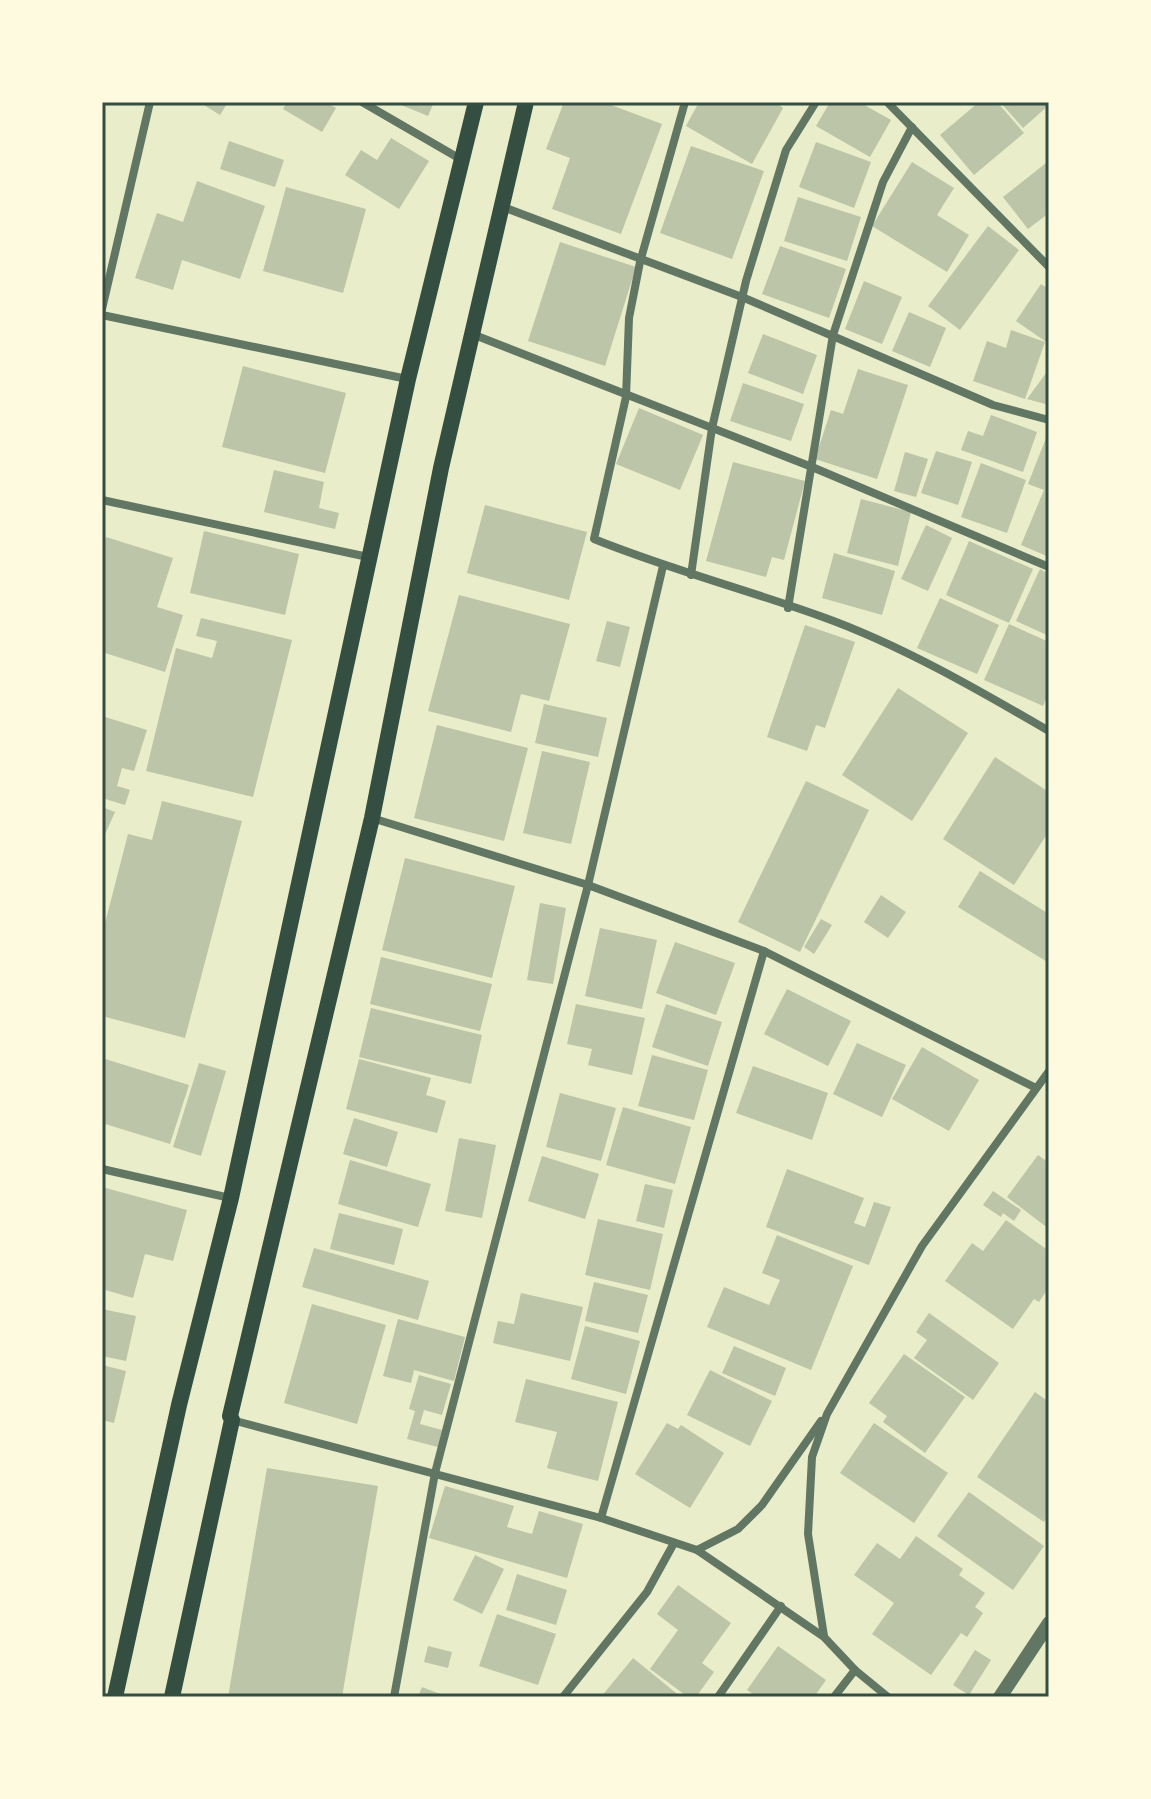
<svg xmlns="http://www.w3.org/2000/svg" width="1151" height="1799" viewBox="0 0 1151 1799" font-family="'Roboto Condensed',sans-serif">
<style>
.building{fill:#bcc5a7}
.lines{fill:none;stroke-linecap:round;stroke-linejoin:round}
.minor{stroke:#617663;stroke-width:8}
.tertiary{stroke:#617663;stroke-width:14}
.secondary{stroke:#344e41;stroke-width:16}
.neatline{fill:none;stroke:#344e41;stroke-width:3}
</style>
<rect width="100%" height="100%" fill="#e9edc9"/>
<g class="building">
<polygon points="199,102 228,102 220,115"/>
<polygon points="287,102 325,102 336,108 322,132 283,109"/>
<polygon points="394,102 434,102 428,116"/>
<polygon points="564,102 603,102 662,124 621,234 552,209 570,158 546,149"/>
<polygon points="699,102 776,102 783,108 752,164 686,126"/>
<polygon points="830,102 859,102 891,120 870,157 816,126"/>
<polygon points="979,102 997,102 1024,133 974,175 940,135"/>
<polygon points="1000,102 1049,102 1049,105 1023,128"/>
<polygon points="391,138 429,161 399,209 345,175 361,150 377,160"/>
<polygon points="229,141 284,160 275,187 220,169"/>
<polygon points="816,142 871,162 854,208 799,187"/>
<polygon points="691,146 764,171 732,259 660,233"/>
<polygon points="912,162 954,188 937,215 969,235 947,272 872,226"/>
<polygon points="1046,163 1049,213 1028,229 1003,197"/>
<polygon points="197,181 265,206 240,279 182,260 173,290 135,278 157,213 183,222"/>
<polygon points="286,187 366,209 343,293 263,271"/>
<polygon points="798,197 861,217 847,261 784,241"/>
<polygon points="988,226 1019,250 960,330 928,306"/>
<polygon points="560,242 636,267 605,366 528,341"/>
<polygon points="780,246 846,269 829,318 762,294"/>
<polygon points="864,281 902,297 882,344 845,329"/>
<polygon points="1041,284 1049,289 1049,344 1016,321"/>
<polygon points="909,312 946,328 930,367 892,351"/>
<polygon points="1011,330 1045,342 1025,399 973,381 987,341 1006,348"/>
<polygon points="763,334 817,355 803,394 748,373"/>
<polygon points="243,366 346,393 325,473 222,447"/>
<polygon points="858,369 908,385 877,479 815,459 831,410 843,414"/>
<polygon points="1049,369 1049,405 1027,399"/>
<polygon points="743,383 804,404 791,441 730,421"/>
<polygon points="639,408 703,435 680,490 616,464"/>
<polygon points="991,415 1037,432 1023,472 961,450 968,431 983,436"/>
<polygon points="1046,438 1049,439 1049,557 1021,545 1044,490 1028,484"/>
<polygon points="936,451 972,462 958,505 921,493"/>
<polygon points="905,452 928,459 916,497 894,491"/>
<polygon points="733,462 805,481 784,560 772,557 766,577 706,561"/>
<polygon points="981,463 1026,480 1007,533 961,517"/>
<polygon points="274,470 324,482 319,508 339,513 335,529 264,512"/>
<polygon points="861,499 911,512 898,566 847,553"/>
<polygon points="485,505 587,532 569,600 467,573"/>
<polygon points="926,525 952,538 928,591 901,579"/>
<polygon points="204,531 299,554 285,615 190,593"/>
<polygon points="106,537 173,558 157,607 183,615 165,672 102,652 102,550"/>
<polygon points="969,541 1033,569 1009,623 946,595"/>
<polygon points="834,553 895,571 882,615 822,598"/>
<polygon points="1040,569 1049,574 1049,636 1016,621"/>
<polygon points="459,595 570,624 549,701 521,694 511,732 428,711"/>
<polygon points="940,598 999,625 977,674 917,648"/>
<polygon points="201,618 292,640 253,797 146,771 176,648 212,658 217,641 196,636"/>
<polygon points="607,621 630,627 620,667 596,661"/>
<polygon points="1009,624 1049,642 1049,692 1043,706 984,680"/>
<polygon points="805,625 855,642 825,728 816,725 807,751 767,737"/>
<polygon points="898,688 968,733 912,821 842,775"/>
<polygon points="544,704 607,718 598,757 535,743"/>
<polygon points="102,716 147,730 134,771 122,768 117,786 130,790 125,805 102,798"/>
<polygon points="437,725 528,748 504,841 414,818"/>
<polygon points="542,751 590,762 571,844 523,833"/>
<polygon points="995,757 1049,792 1049,831 1014,885 943,839"/>
<polygon points="806,781 869,810 800,952 738,922"/>
<polygon points="162,801 242,821 185,1038 102,1016 102,935 128,834 152,840"/>
<polygon points="102,807 115,812 102,841"/>
<polygon points="405,858 515,886 492,978 382,950"/>
<polygon points="980,871 1049,914 1049,963 958,907"/>
<polygon points="881,895 906,912 888,938 864,922"/>
<polygon points="540,903 566,908 553,984 527,980"/>
<polygon points="821,919 832,925 814,954 804,947"/>
<polygon points="600,928 657,940 642,1009 585,996"/>
<polygon points="675,942 735,963 716,1015 656,993"/>
<polygon points="381,957 492,984 480,1031 370,1004"/>
<polygon points="787,989 851,1021 828,1066 764,1034"/>
<polygon points="576,1004 645,1018 632,1075 588,1065 592,1049 567,1044"/>
<polygon points="666,1004 722,1022 708,1066 652,1047"/>
<polygon points="371,1008 482,1035 471,1084 359,1057"/>
<polygon points="857,1043 906,1065 882,1117 833,1094"/>
<polygon points="922,1047 979,1080 949,1131 892,1099"/>
<polygon points="652,1055 708,1070 694,1120 638,1106"/>
<polygon points="102,1058 189,1085 170,1144 102,1123"/>
<polygon points="359,1059 431,1078 426,1095 446,1101 437,1133 346,1109"/>
<polygon points="199,1063 226,1071 201,1156 173,1147"/>
<polygon points="753,1066 828,1093 812,1140 736,1113"/>
<polygon points="560,1093 616,1108 601,1161 546,1147"/>
<polygon points="623,1107 691,1127 675,1184 606,1165"/>
<polygon points="354,1118 398,1132 387,1167 343,1154"/>
<polygon points="459,1138 496,1145 482,1218 445,1211"/>
<polygon points="1038,1155 1049,1163 1049,1229 1007,1197"/>
<polygon points="542,1156 599,1174 585,1219 528,1201"/>
<polygon points="350,1160 431,1184 418,1227 338,1204"/>
<polygon points="787,1169 864,1198 854,1223 865,1227 874,1202 891,1207 869,1265 766,1227"/>
<polygon points="645,1184 673,1190 664,1228 636,1221"/>
<polygon points="102,1187 187,1210 173,1261 145,1254 133,1298 102,1289"/>
<polygon points="993,1191 1021,1210 1014,1221 1003,1213 1001,1217 983,1205"/>
<polygon points="339,1213 403,1229 394,1265 330,1249"/>
<polygon points="598,1219 663,1234 650,1290 585,1275"/>
<polygon points="1006,1220 1049,1251 1049,1287 1039,1302 1034,1299 1013,1329 945,1281 972,1243 983,1251"/>
<polygon points="777,1235 853,1266 811,1370 707,1327 724,1287 769,1305 780,1280 762,1273"/>
<polygon points="314,1248 429,1281 418,1320 302,1287"/>
<polygon points="594,1282 648,1295 638,1333 585,1321"/>
<polygon points="521,1293 583,1307 570,1361 493,1343 498,1321 514,1324"/>
<polygon points="312,1304 386,1325 357,1424 284,1403"/>
<polygon points="102,1309 136,1316 126,1361 102,1356"/>
<polygon points="929,1313 999,1363 973,1400 914,1358 927,1340 916,1332"/>
<polygon points="398,1319 465,1337 454,1381 414,1370 411,1383 383,1376"/>
<polygon points="585,1326 640,1341 626,1394 571,1379"/>
<polygon points="734,1346 786,1368 775,1396 722,1373"/>
<polygon points="904,1354 965,1397 925,1453 883,1422 887,1416 869,1403"/>
<polygon points="102,1365 126,1371 114,1423 102,1420"/>
<polygon points="710,1370 772,1401 750,1446 687,1415"/>
<polygon points="419,1375 451,1384 442,1415 424,1410 420,1424 442,1430 438,1447 407,1439 415,1411 409,1409"/>
<polygon points="526,1379 618,1402 598,1481 547,1468 557,1432 515,1422"/>
<polygon points="1035,1392 1049,1402 1049,1515 1044,1522 977,1477"/>
<polygon points="667,1423 678,1429 681,1425 724,1453 690,1508 635,1474"/>
<polygon points="874,1423 948,1473 914,1523 840,1473"/>
<polygon points="267,1468 378,1486 342,1697 228,1697"/>
<polygon points="445,1486 514,1506 507,1527 532,1534 539,1511 583,1524 567,1578 429,1538"/>
<polygon points="969,1492 1044,1546 1013,1590 937,1536"/>
<polygon points="916,1536 963,1569 959,1575 985,1593 975,1607 983,1613 967,1637 961,1633 931,1675 872,1634 894,1603 854,1575 877,1543 900,1559"/>
<polygon points="475,1555 504,1569 482,1614 453,1600"/>
<polygon points="517,1574 567,1590 556,1625 506,1610"/>
<polygon points="678,1585 731,1623 702,1663 714,1672 696,1697 688,1697 650,1669 678,1630 657,1614"/>
<polygon points="497,1614 556,1634 538,1685 479,1666"/>
<polygon points="428,1646 452,1652 448,1668 424,1662"/>
<polygon points="778,1646 826,1680 814,1697 757,1697 747,1690"/>
<polygon points="975,1650 991,1660 969,1695 953,1685"/>
<polygon points="633,1658 681,1697 601,1697"/>
<polygon points="422,1687 448,1697 418,1697"/>
</g>
<g class="lines">
<g class="minor">
<polyline points="362,102 462,160"/>
<path d="M685 102 640 262 629 318 626 397 594 539C668 569 745 589 820 616 899 644 977 689 1049 731"/>
<polyline points="887,102 1049,267"/>
<polyline points="503,207 742,297 993,405 1049,420"/>
<polyline points="102,309 150,102"/>
<polyline points="102,315 407,379"/>
<polyline points="472,334 812,467 1049,567"/>
<polyline points="102,500 368,557"/>
<polyline points="691,575 712,428 746,281 786,150 816,102"/>
<polyline points="788,608 833,335 883,182 912,127"/>
<polyline points="372,818 588,885 764,951 1034,1087"/>
<polyline points="102,1169 230,1198"/>
<polyline points="232,1420 601,1518 697,1550 824,1637 855,1670 888,1697"/>
<polyline points="601,1518 764,951"/>
<polyline points="697,1550 738,1529 762,1505 821,1421"/>
<polyline points="824,1636 808,1534 812,1457 827,1414 922,1246 1049,1071"/>
<polyline points="394,1697 435,1473 588,885 663,566"/>
<polyline points="563,1697 647,1592 674,1543"/>
<polyline points="718,1697 781,1606"/>
<polyline points="834,1697 855,1670"/>
</g>
<polyline class="tertiary" points="1000,1697 1049,1623"/>
<g class="secondary">
<polyline points="115,1697 179,1405 231,1198 408,379 476,102"/>
<polyline points="172,1697 232,1420 230,1416 372,818 441,468 526,102"/>
</g>
</g>
<rect width="1151" height="1799" fill="none" stroke="#fefae0" stroke-width="208"/>
<rect x="104" y="104" width="943" height="1591" class="neatline"/>
</svg>
